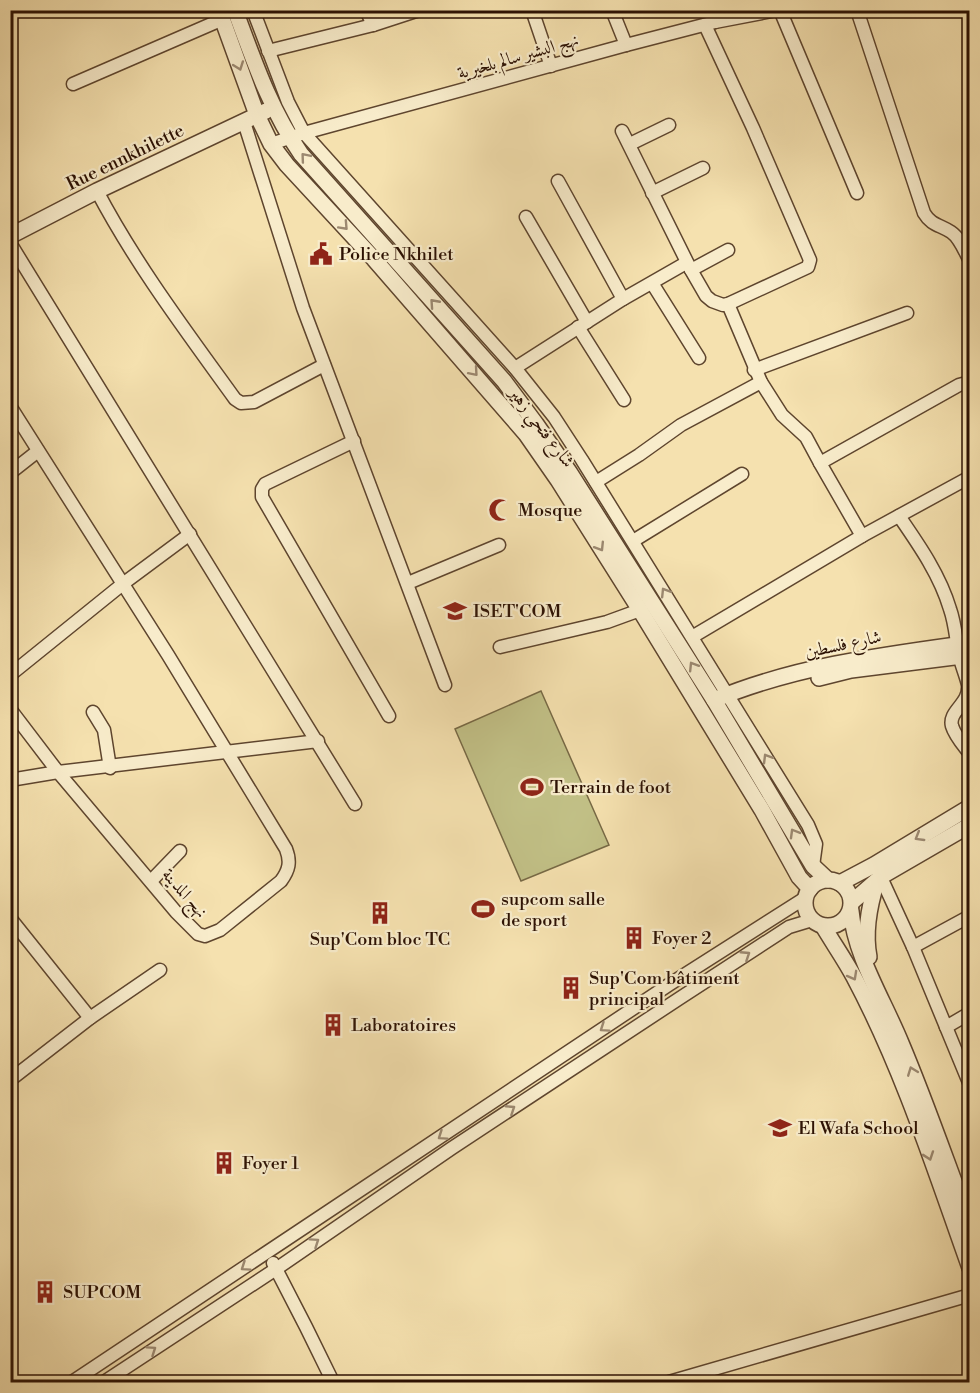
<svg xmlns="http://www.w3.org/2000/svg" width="980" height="1393" viewBox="0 0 980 1393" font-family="'Libre Bodoni',Amiri,serif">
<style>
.garden{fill:#c2c187;stroke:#776945;stroke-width:1.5}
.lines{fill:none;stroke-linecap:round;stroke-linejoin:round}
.minor-casing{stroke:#5e452e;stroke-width:15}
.tertiary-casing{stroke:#5e452e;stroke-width:18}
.minor{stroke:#f8eccb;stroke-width:12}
.tertiary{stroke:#f8eccb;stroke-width:15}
.oneway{stroke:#9c8971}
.labels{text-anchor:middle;stroke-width:4.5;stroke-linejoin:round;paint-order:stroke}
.street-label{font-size:18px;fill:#2c1103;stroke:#f8eccb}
.poi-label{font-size:18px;fill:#2c1103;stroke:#f8eccb;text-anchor:start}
</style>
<rect width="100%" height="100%" fill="#f5e1af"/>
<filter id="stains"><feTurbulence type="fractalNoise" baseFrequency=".00333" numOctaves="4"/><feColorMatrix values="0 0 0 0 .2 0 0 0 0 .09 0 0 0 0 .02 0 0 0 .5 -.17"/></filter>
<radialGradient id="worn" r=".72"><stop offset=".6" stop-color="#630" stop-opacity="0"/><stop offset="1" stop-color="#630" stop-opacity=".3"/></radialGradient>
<polygon class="garden" points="541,691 609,845 521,881 455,729"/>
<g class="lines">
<g class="minor-casing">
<g id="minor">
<polyline points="253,10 288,102 304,133 515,368 554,417 582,460 808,825 816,844 813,866"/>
<polyline points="366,10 373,25"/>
<polyline points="532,10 551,66"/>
<polyline points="612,10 626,45"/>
<polyline points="711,10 715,22"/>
<polyline points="780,10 857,193"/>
<path d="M857 10 924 213C931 225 940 225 951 232 960 238 965 252 970 261"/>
<polyline points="967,10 970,19"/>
<polyline points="268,51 373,25 419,10"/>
<polyline points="73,84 223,19"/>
<polyline points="244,122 303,308 445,685"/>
<polyline points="622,131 691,270 706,296 712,301 723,305 728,304 808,267 810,260 753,128 705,25"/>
<polyline points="271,144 304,133 626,45 715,22 777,10"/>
<polyline points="630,144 669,125"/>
<polyline points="558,181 623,299"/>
<path d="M97 191C136 265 186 331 235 399L241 403 254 402 324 365"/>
<polyline points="652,193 703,168"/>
<polyline points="526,217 587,322"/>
<polyline points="10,220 15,233"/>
<polyline points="10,243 355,804"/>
<polyline points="691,270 728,250"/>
<polyline points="652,283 699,358"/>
<polyline points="728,304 761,382 782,415 806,437 820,463"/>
<polyline points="578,327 624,400"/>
<polyline points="515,368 623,299 686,263"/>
<polyline points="754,370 907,313"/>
<path d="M10 406 168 655 286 849C291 862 289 870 281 881L220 930 205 936 198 934 176 912 58 772 10 709"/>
<polyline points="354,441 265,484 262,489 262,497 389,716"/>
<polyline points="10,473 38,451"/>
<polyline points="596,482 639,455 681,425 761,382"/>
<path d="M899 516C919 545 940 575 950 609 955 623 956 639 959 654 961 665 966 675 968 685 970 704 948 711 952 726 955 736 964 746 970 754"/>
<polyline points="862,536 820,463 959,385 970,382"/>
<polyline points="633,541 742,474"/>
<polyline points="408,583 499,545"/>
<polyline points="692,637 862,536 970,477"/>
<polyline points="500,647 607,622 640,610"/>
<polyline points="10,675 124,583 190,534"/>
<polyline points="93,712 104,730 110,768"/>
<polyline points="10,780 58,772 318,741"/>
<polyline points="878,871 913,947 970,1085"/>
<polyline points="151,881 180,851"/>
<polyline points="10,918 90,1018"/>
<polyline points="913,947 970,916"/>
<polyline points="946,1027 970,1013"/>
<polyline points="10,1080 90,1018 160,970"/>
<polyline points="961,1201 970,1183"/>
<polyline points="273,1263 306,1327 333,1382"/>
<polyline points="72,1382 670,984 805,898"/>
<polyline points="104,1382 276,1269 452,1148 680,998 789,927 812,920"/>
<polyline points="669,1382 970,1295"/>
</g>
</g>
<g class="tertiary-casing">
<g id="tertiary">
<polyline points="219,10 257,115 271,144 287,165 374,259 526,434 558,480 640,610 762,810 799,877 810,889"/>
<path d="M235 10C254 61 270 109 301 154L504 381 536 424 570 473 714 700 813 866 828 880"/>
<polyline points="10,236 97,191 266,111"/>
<polyline points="819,678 851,670 970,655"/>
<path d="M714 700C795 666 883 655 970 643"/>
<circle cx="828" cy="903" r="23"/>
<polyline points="840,883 874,865 970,807"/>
<polyline points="852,902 882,876 970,825"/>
<path d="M851 911C855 956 884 1001 901 1043 926 1102 947 1164 970 1224"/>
<path d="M823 926C833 943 845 960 854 977 903 1069 935 1170 970 1268"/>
<path d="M869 957C864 931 869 906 877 881"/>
</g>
</g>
<use href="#minor" class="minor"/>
<use href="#tertiary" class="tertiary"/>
</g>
<defs><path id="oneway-chevron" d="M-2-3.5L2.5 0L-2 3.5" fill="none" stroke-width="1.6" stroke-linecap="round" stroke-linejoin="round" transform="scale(1.5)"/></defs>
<g class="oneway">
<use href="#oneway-chevron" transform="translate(239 66) rotate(70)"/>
<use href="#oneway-chevron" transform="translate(305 157) rotate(-130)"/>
<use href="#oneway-chevron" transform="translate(344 226) rotate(47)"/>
<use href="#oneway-chevron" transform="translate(434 303) rotate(-132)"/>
<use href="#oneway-chevron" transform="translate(474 372) rotate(49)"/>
<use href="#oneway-chevron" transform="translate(600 547) rotate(58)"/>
<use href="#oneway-chevron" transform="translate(665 592) rotate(-122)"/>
<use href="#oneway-chevron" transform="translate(693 666) rotate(-122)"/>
<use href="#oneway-chevron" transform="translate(767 758) rotate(-121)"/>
<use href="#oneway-chevron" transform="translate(794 833) rotate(-120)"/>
<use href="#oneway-chevron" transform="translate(919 837) rotate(149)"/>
<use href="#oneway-chevron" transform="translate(746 955) rotate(-33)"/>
<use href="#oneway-chevron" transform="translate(853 976) rotate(61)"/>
<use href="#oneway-chevron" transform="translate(604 1028) rotate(146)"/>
<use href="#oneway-chevron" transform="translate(912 1071) rotate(-111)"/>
<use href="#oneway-chevron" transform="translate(511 1109) rotate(-33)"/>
<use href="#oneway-chevron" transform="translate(442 1136) rotate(146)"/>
<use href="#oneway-chevron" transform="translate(929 1156) rotate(71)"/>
<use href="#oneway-chevron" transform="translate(315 1242) rotate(-34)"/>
<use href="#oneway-chevron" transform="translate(245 1267) rotate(146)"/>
<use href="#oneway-chevron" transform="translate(152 1350) rotate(-34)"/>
</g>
<defs>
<g id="civic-bare" transform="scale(1.8)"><path d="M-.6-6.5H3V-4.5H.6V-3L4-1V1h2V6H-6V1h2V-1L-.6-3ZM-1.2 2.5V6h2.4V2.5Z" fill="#8f2418" stroke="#f8eccb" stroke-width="2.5" paint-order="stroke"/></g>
<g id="mosque-bare" transform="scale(1.8)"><path d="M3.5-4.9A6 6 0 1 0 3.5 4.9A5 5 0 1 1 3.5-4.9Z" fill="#8f2418" stroke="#f8eccb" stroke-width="2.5" paint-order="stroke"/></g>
<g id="school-bare" transform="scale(1.8)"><path d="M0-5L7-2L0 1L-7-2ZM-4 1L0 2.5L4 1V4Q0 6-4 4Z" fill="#8f2418" stroke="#f8eccb" stroke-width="2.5" paint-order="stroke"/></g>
<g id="stadium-bare" transform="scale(1.8)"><path d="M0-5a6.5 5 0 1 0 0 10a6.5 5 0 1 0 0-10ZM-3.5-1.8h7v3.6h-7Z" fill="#8f2418" stroke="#f8eccb" stroke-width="2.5" paint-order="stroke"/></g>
<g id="building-bare" transform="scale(1.8)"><path d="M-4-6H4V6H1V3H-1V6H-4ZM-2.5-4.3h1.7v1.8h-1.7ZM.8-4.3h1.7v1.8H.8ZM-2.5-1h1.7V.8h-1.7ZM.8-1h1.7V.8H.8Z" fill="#8f2418" stroke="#f8eccb" stroke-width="2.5" paint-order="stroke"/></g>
</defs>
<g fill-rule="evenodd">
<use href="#civic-bare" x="321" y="254"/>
<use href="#mosque-bare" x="500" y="510"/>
<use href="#school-bare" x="455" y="611"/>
<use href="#stadium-bare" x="532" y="787"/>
<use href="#stadium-bare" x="483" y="909"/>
<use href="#building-bare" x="380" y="913"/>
<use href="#building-bare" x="634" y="938"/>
<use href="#building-bare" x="571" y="988"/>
<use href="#building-bare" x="333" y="1025"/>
<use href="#school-bare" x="780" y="1128"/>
<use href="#building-bare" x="224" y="1163"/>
<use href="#building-bare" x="45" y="1292"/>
</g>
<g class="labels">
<g class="street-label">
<text transform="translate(518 56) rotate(-16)" y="6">نهج البشير سالم بلخيرية</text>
<text transform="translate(125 157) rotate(-26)" y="6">Rue ennkhilette</text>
<text transform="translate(542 427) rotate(53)" y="6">شارع فتحي زهير</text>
<text transform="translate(843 644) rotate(-12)" y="6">شارع فلسطين</text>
<text transform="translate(185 893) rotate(49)" y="6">نهج المدينة</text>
</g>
<g class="poi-label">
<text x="339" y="260">Police Nkhilet</text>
<text x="518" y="516">Mosque</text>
<text x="473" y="617">ISET'COM</text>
<text x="550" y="793">Terrain de foot</text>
<text x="501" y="905">supcom salle<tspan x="501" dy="21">de sport</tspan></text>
<text x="652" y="944">Foyer 2</text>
<text x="380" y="945" text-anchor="middle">Sup'Com bloc TC</text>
<text x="589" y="984">Sup'Com bâtiment<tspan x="589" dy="21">principal</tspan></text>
<text x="351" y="1031">Laboratoires</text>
<text x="798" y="1134">El Wafa School</text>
<text x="242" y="1169">Foyer 1</text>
<text x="63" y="1298">SUPCOM</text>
</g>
</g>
<rect width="980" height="1393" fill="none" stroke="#f5e1af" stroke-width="36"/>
<rect x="12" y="12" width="956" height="1369" fill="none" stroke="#2c1103" stroke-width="3"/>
<rect x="18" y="18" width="944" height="1357" fill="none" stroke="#2c1103" stroke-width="1.5"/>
<rect width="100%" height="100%" filter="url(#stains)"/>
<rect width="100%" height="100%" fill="url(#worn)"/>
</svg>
